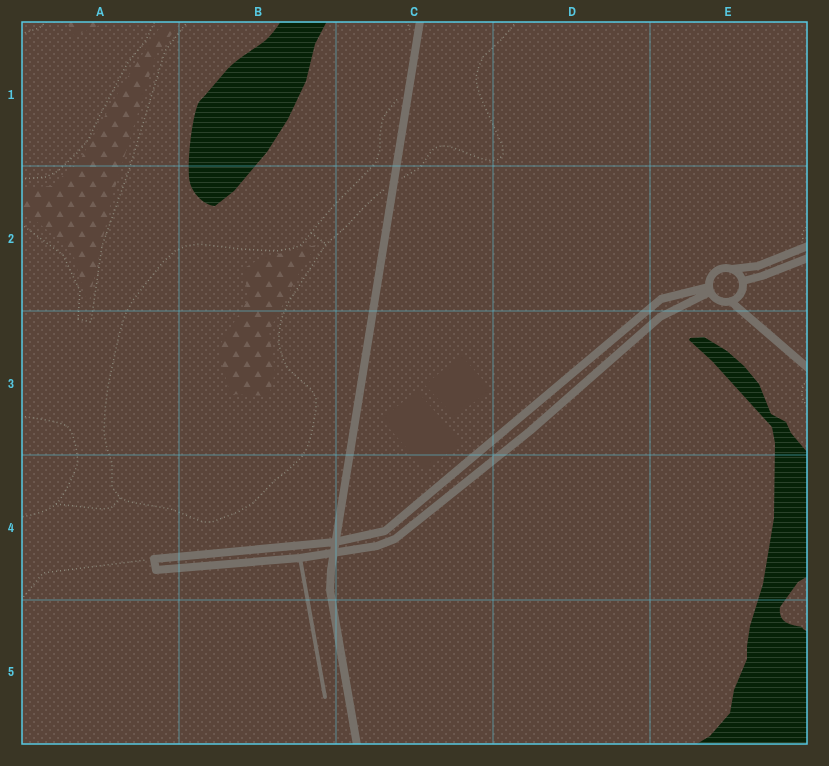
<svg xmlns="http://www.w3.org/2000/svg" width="829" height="766" viewBox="0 0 829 766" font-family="'Archivo Narrow',sans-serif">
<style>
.grass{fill:url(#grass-dots)}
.forest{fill:url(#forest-firs)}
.green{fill:#5b453a}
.water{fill:url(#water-rules)}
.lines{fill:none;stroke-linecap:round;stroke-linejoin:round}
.path{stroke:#8b887a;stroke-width:1.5;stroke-dasharray:1 3;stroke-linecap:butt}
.service{stroke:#767069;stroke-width:4}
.minor{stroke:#767069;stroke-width:8}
.tertiary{stroke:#767069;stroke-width:8}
.grid{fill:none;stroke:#57c9e2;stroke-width:1;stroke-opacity:0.55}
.neatline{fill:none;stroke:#57c9e2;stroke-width:1.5}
.grid-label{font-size:13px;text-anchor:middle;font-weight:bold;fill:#57c9e2}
</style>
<defs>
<pattern id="grass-dots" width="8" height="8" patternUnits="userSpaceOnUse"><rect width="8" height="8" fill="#5b453a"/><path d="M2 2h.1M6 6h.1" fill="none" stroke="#725f55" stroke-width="1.8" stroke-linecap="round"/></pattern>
<pattern id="forest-firs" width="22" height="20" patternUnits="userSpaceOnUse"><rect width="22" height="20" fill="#5b453a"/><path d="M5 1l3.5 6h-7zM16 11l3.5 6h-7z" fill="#725f55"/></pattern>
<pattern id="water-rules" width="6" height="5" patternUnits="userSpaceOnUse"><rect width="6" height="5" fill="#072208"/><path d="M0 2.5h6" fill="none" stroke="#2b422b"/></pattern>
</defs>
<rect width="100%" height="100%" fill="#3a3625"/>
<rect class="grass" x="21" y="21" width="787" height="724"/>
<g class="forest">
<polygon points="66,21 109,21 74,36"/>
<polygon points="164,21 182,21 156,54 112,197 88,306 72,250 21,209 21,188 52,186 80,160 122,86"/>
<polygon points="316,245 298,275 269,331 275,372 269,396 230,394 218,348 249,298 243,269 261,258"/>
</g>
<g class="green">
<polygon points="461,355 491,389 455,417 425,385"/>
<polygon points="417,391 462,442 426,470 381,419"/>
</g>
<g class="water">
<path d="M281 21H327L315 44 306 81 288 119 267 152 234 191 215 206C204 205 193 194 190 183 186 169 192 114 199 102 201 99 205 96 207 93 213 86 219 79 225 72 236 59 252 51 266 40 271 35 277 28 281 21Z"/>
<path d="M704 337 727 351 744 366 759 384 771 414 786 422 791 433 807 452 808 455V576L798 582 780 607C778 623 790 625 802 627L803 629 808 632V726L807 731 808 745H695L710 736 730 713 734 690 747 659V646L750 626 763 584 774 518 775 443 772 427 712 361 689 340 690 338Z"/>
</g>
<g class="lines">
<g class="path">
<polyline points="407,21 410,31"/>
<polyline points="21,34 39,28 47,21"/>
<path d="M404 177C409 174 415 171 420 167 428 159 430 145 445 146 459 147 487 166 499 159 500 158 502 156 503 154V147L481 98 477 86 476 77 479 66 483 57 502 39 517 21"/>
<polyline points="21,179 46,177 58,171 78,152 88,140 100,115 127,64 146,40 155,21"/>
<polyline points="384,190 377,195 364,207 346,227 326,244 288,303 281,320 279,334 279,345 283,359 288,369 311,389 316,398 316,410 311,436 307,448 301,458 286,472 275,480 253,503 238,512 212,522 203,522 171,509 130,502 120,498 112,487 112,463 106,445 104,432 105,410 108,386 119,335 125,315 133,300 163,262 175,251 186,246 199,244 241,249 276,251 294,248 301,245 335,204 364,175 376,162 380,150 380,135 382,121 386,113 399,97"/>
<polyline points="21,224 63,255 80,291 78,319 91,322 102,246 129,170 165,51 188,21"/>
<polyline points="311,233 326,244"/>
<path d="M803 239C801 233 804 230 808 225"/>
<path d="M807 380C800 389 800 398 808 407"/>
<path d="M21 416C32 418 61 421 68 427 74 433 79 457 77 465 75 473 62 500 55 505 46 512 32 515 21 517"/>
<polyline points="56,504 102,509 111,508 120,498"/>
<polyline points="21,600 43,573 146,560"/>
</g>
<polyline class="service" points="300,558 325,697"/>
<g class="minor">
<polyline points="709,287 661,299 385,531 335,542 154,559 156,570 300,558 377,546 395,539 530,431 660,317 710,292"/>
<polyline points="357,745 330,590 331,570 420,21"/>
</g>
<g class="tertiary">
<circle cx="726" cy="285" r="17"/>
<polyline points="732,269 758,266 808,246"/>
<polyline points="743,281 762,276 808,258"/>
<polyline points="732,302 736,306 808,368"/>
</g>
</g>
<path class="grid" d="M179 21V745M336 21V745M493 21V745M650 21V745M21 166H808M21 311H808M21 455H808M21 600H808"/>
<rect width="829" height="766" fill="none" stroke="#3a3625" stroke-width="44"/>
<rect x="22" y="22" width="785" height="722" class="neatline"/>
<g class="grid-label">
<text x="100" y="16">A</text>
<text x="258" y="16">B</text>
<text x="414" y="16">C</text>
<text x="572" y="16">D</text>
<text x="728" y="16">E</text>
<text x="11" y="99">1</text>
<text x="11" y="243">2</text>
<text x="11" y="388">3</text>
<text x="11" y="532">4</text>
<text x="11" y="676">5</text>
</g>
</svg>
